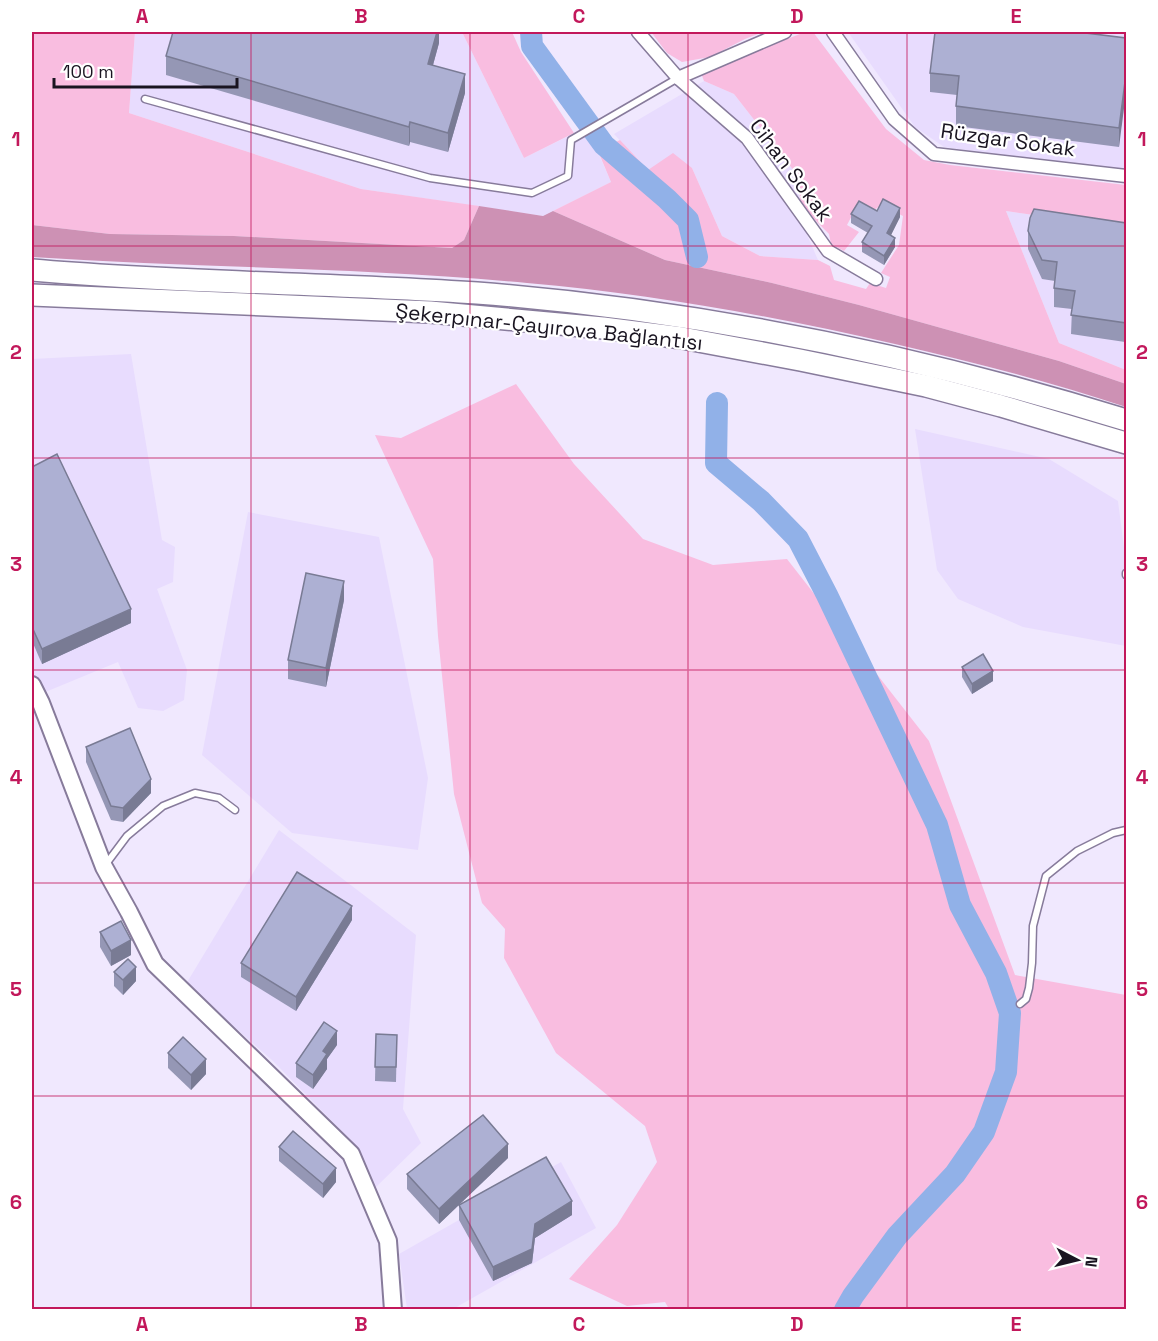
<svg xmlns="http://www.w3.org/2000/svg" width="1158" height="1341" viewBox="0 0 1158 1341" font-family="'Space Grotesk',sans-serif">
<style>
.built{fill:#e8dcfe}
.green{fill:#f9bde0}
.forest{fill:#cd91b4}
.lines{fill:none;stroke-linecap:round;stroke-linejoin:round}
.river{stroke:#91b1e8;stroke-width:22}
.lane-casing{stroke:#877b9b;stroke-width:9}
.street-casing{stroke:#877b9b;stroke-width:15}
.secondary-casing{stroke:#877b9b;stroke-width:20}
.highway-casing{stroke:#877b9b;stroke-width:24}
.lane{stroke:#fff;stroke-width:6}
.street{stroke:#fff;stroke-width:12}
.secondary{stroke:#fff;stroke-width:16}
.highway{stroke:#fff;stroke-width:21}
.wall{fill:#9597b5}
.shaded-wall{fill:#797b94}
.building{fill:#adb0d3;stroke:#797b94;stroke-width:1.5}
.grid{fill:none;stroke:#c2185b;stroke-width:1.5;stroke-opacity:0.55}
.labels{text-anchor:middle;stroke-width:4.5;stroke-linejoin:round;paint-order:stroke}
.street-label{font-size:21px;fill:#191420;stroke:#fff}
.neatline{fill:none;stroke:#c2185b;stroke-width:2}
.grid-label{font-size:20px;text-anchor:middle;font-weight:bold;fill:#c2185b}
</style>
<rect width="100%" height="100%" fill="#f0e8fe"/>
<g class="built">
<polygon points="135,32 462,32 524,158 587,127 611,182 543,216 361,189 129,113"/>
<polygon points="848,32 1126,32 1126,172 944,147 915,127"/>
<polygon points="704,81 734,94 798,176 801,221 818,260 760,256 722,236 692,168 648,170 614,134"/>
<polygon points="1006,211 1126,228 1126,370 1059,343"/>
<polygon points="131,354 162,540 175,547 173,582 157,589 187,670 184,700 163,711 138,708 118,662 43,693 32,669 32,359"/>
<polygon points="915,429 1049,459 1118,501 1126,563 1126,646 1023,627 958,599 937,570"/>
<polygon points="248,512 379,537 428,778 418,850 292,833 202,755"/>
<polygon points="279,830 416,935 403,1109 421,1143 375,1188 358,1148 273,1061 186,984"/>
<polygon points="561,1162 596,1228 453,1309 407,1309 399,1254"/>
</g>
<g class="green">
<polygon points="32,32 135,32 129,113 361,189 479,206 464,240 452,248 234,236 110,234 32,225"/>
<polygon points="462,32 512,32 521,52 574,133 524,158"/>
<polygon points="651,32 763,32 745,39 710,57 682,62 667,53"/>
<polygon points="805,32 813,32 886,129 924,160 950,165 1126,185 1126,228 1006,211 1059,343 1126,370 1126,384 1059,361 859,305 772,283 665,260 553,211 611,182 598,151 620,140 648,170 673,153 692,168 722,236 760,256 818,260 830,266 834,280 866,289 870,283 886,288 890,277 881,273 899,245 903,216 881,205 873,211 857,206 847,225 859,232 844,251 831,244 829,234 804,209 800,199 798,176 734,94 704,81 701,73"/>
<polygon points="516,384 574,464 643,539 713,565 787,559 929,741 1015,975 1126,995 1126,1309 669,1309 665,1302 627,1306 569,1279 617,1225 657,1162 645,1126 556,1053 504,958 505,929 482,903 454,794 438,636 433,559 375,435 401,438"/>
</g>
<path class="forest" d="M479 206 543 216 553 211 665 260 772 283 859 305 1059 361 1126 384V407C1051 382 973 362 895 344 774 316 651 294 527 283 362 267 196 268 32 257V225L110 234 234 236 452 248 464 240Z"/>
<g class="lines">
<g class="river">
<polyline points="531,32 532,46 604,145 667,199 688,220 697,257"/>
<polyline points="717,403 716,463 761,501 798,539 827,595 937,825 960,905 996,973 1010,1013 1006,1072 984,1132 955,1174 897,1236 853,1296 845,1310"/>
</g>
<g class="lane-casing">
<g id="lane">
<polyline points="145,99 430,178 532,193 568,176 571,140 678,78"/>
<polyline points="1126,573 1126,575"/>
<polyline points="106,864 127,836 163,806 195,793 219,798 235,810"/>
<polyline points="1020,1004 1026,999 1029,988 1032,963 1033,926 1046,876 1077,851 1113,833 1126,830"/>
</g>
</g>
<g class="street-casing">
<g id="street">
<polyline points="638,32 678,78 785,32"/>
<polyline points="833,32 894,119 934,154 1126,176"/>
<polyline points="678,78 747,138 828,251 876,279"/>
</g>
</g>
<g class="secondary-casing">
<polyline id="secondary" points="32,685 41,703 104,867 129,912 155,964 351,1154 388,1241 393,1310"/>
</g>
<g class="highway-casing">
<g id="highway">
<path d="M32 270C180 283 329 283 477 293 697 310 916 355 1126 420"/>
<polyline points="32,295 430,312 603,328 682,338 800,360 926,386 1001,406 1126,443"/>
</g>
</g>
<use href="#lane" class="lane"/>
<use href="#street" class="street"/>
<use href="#secondary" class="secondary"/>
<use href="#highway" class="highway"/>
</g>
<g class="wall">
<polygon points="439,32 439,43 433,65 465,93 448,152 410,142 409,146 166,75 166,56"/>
<polygon points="1088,32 1088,33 1126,38 1119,147 956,126 956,106 957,95 930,92 930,73"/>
<polygon points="877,211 900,217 891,235 895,247 884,265 862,252 862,242 868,233 851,223 851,214"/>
<polygon points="1126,223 1126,356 1125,355 1125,342 1071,334 1072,309 1054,307 1054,288 1055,281 1042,279 1028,249 1028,231"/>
<polygon points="32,467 131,623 42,664 32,641"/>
<polygon points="344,600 326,687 288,679 288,660"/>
<polygon points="962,667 993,681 972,694 962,677"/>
<polygon points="86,747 151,793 123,822 111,820 86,762"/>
<polygon points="352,920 296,1011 241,977 241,963"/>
<polygon points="100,932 131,955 111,966 100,947"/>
<polygon points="114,972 136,981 123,995 114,986"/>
<polygon points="376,1034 397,1035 396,1082 375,1081"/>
<polygon points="337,1045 327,1059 327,1069 313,1089 296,1077 296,1063"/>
<polygon points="168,1053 206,1074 191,1090 168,1068"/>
<polygon points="279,1147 336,1182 323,1198 279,1161"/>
<polygon points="508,1158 439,1224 407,1189 407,1174"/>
<polygon points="459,1205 572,1215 535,1238 532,1263 493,1281 459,1220"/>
</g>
<g class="shaded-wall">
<polygon points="437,32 439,32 439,43 428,83 428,64"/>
<polygon points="465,74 465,93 448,152 448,133"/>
<polygon points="1126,74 1126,93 1119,147 1119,128"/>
<polygon points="410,122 410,142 409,146 409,127"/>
<polygon points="900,208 900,217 887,243 887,233"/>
<polygon points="895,238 895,247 884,265 884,256"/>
<polygon points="344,581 344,600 326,687 326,668"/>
<polygon points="131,609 131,623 42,664 42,649"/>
<polygon points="993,671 993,681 972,694 972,684"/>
<polygon points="151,779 151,793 123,822 123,808"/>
<polygon points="352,906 352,920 296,1011 296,997"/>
<polygon points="131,940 131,955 111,966 111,951"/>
<polygon points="136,967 136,981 123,995 123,980"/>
<polygon points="337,1031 337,1045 327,1059 327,1069 313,1089 313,1075 323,1051"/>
<polygon points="206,1059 206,1074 191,1090 191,1075"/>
<polygon points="508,1144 508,1158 439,1224 439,1209"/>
<polygon points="336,1168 336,1182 323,1198 323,1184"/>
<polygon points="572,1201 572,1215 535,1238 532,1263 493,1281 493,1267 535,1224"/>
</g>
<g class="building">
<polygon points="173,32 437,32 428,64 465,74 448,133 410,122 409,127 166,56"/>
<polygon points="935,32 1086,32 1086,33 1126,38 1126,74 1119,128 956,106 959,76 930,73"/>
<polygon points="883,199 900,208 887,233 895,238 884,256 862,242 872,226 851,214 859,201 877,211"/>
<polygon points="1034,209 1126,223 1126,337 1125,336 1126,323 1071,315 1075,291 1054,288 1057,262 1042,260 1028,231 1030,218"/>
<polygon points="57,454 131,609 42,649 32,627 32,467"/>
<polygon points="306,573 344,581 326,668 288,660"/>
<polygon points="983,654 993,671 972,684 962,667"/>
<polygon points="130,728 151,779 123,808 111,806 86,747"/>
<polygon points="297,872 352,906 296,997 241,963"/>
<polygon points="121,921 131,940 111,951 100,932"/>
<polygon points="128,959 136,967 123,980 114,972"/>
<polygon points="324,1022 337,1031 323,1051 327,1054 313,1075 296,1063"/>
<polygon points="376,1034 397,1035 396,1067 375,1067"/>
<polygon points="183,1037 206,1059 191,1075 168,1053"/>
<polygon points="483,1115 508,1144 439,1209 407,1174"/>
<polygon points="293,1131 336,1168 323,1184 279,1147"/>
<polygon points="546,1157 572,1201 535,1224 532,1249 493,1267 459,1205"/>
</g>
<path class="grid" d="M251 32V1310M470 32V1310M688 32V1310M907 32V1310M32 246H1126M32 458H1126M32 670H1126M32 883H1126M32 1096H1126"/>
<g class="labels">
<g class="street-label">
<text transform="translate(1008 140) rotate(8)" y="7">Rüzgar Sokak</text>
<text transform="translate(791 170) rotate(53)" y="7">Cihan Sokak</text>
<text transform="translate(549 327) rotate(6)" y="7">Şekerpınar-Çayırova Bağlantısı</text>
</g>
</g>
<rect width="1158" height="1341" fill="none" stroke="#ffffff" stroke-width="66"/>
<g transform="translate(1077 1260) rotate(97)" stroke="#ffffff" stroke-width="4.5" paint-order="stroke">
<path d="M0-4.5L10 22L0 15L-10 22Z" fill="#191420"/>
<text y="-9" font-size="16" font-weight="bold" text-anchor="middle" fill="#191420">N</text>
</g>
<path d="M54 78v9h183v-9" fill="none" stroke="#191420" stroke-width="3"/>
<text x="63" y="78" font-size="18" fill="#191420" stroke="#ffffff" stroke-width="4.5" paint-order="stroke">100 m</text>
<rect x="33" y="33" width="1092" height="1275" class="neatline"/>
<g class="grid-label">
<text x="142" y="23">A</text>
<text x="361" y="23">B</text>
<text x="579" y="23">C</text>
<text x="797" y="23">D</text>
<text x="1016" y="23">E</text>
<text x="16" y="146">1</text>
<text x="1142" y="146">1</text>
<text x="16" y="359">2</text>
<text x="1142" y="359">2</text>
<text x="16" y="571">3</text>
<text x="1142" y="571">3</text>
<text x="16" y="784">4</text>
<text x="1142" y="784">4</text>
<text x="16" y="996">5</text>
<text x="1142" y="996">5</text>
<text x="16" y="1209">6</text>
<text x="1142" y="1209">6</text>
<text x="142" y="1331">A</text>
<text x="361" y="1331">B</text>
<text x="579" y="1331">C</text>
<text x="797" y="1331">D</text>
<text x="1016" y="1331">E</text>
</g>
</svg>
